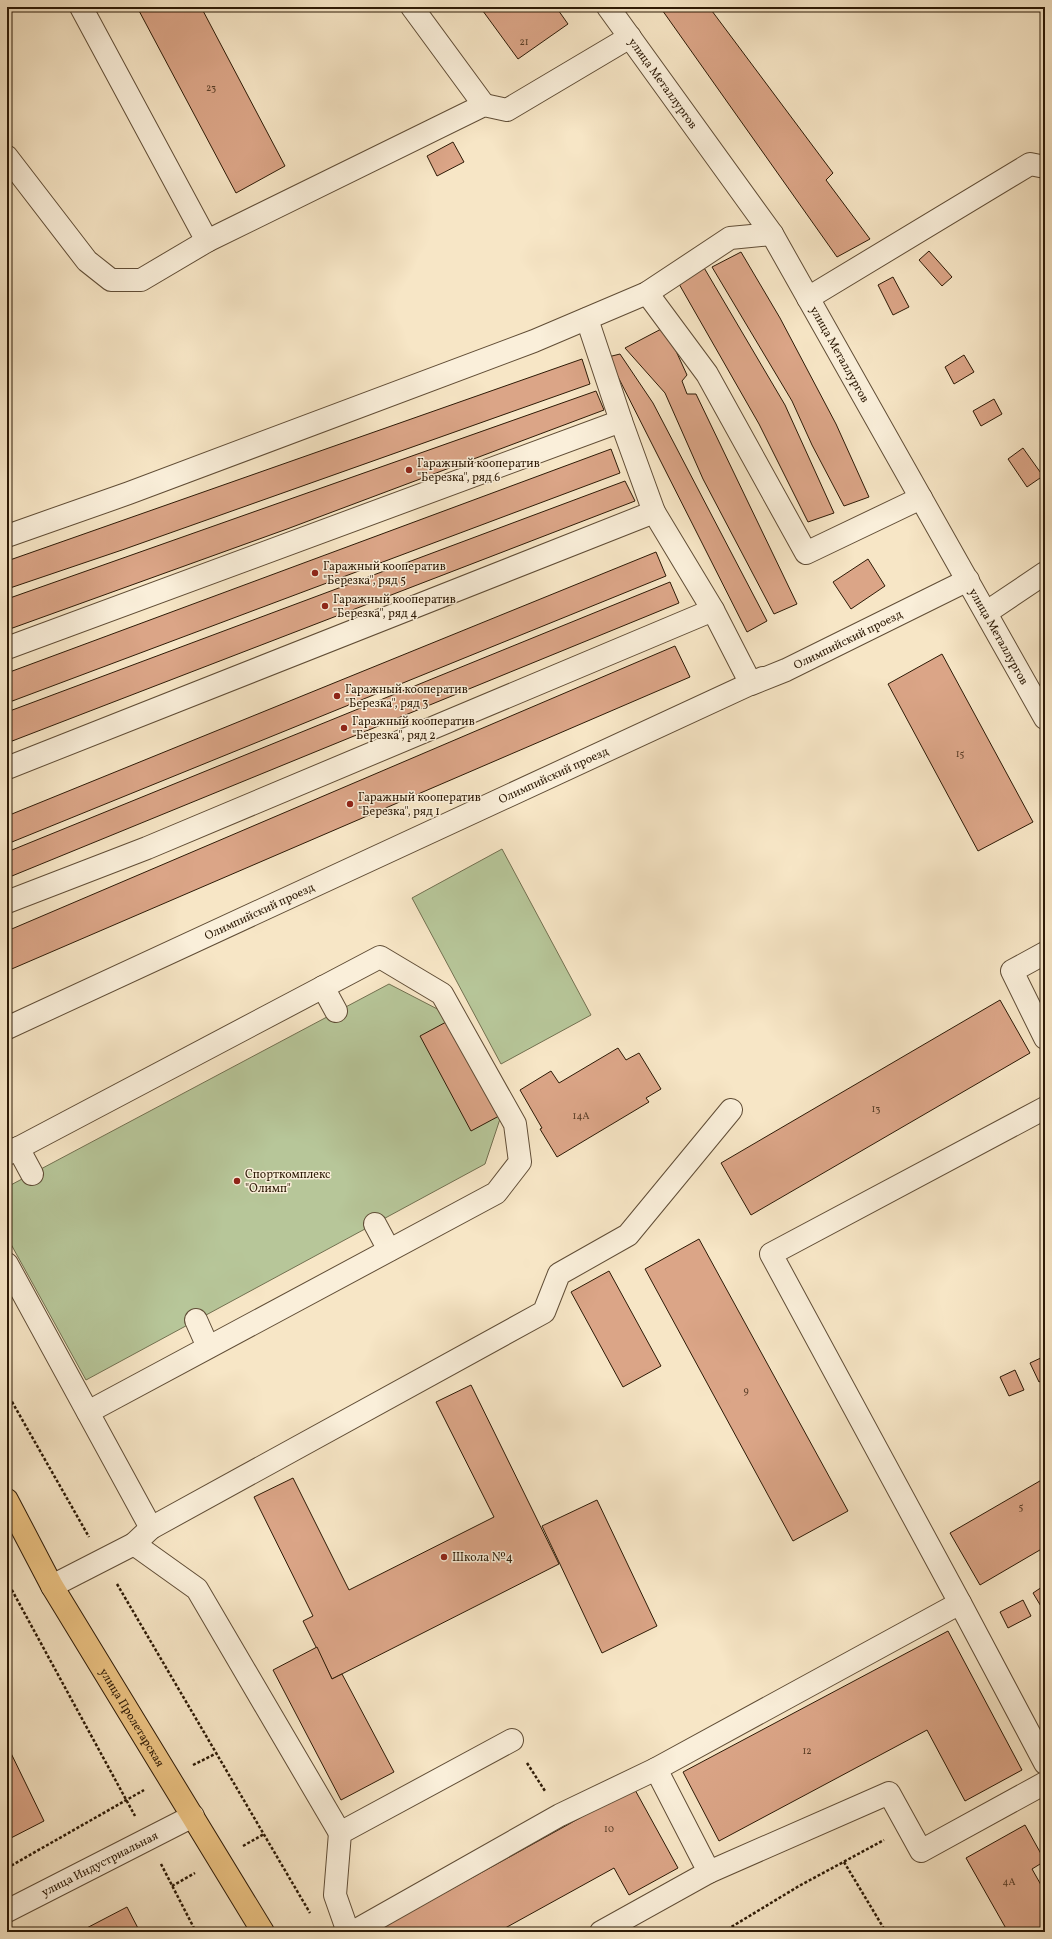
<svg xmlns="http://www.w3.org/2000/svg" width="1052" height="1939" viewBox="0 0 1052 1939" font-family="Vollkorn,serif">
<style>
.green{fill:#b7c699;stroke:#727050}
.building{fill:#dba587;stroke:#2d1a06}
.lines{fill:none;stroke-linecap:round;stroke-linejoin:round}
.minor-casing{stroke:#604d36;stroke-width:24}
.major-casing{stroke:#2d1a06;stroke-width:24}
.path{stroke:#2d1a06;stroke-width:2.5;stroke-dasharray:3 2;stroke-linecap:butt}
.minor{stroke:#faefda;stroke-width:22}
.major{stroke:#ecc383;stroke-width:22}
.poi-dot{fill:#8f2418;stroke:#faefda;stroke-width:1.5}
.labels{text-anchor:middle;stroke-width:3;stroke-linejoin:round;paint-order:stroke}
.number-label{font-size:10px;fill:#583d26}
.street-label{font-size:12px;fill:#2d1a06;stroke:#faefda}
.poi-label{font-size:12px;fill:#2d1a06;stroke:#faefda;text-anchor:start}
</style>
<rect width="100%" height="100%" fill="#f7e6c6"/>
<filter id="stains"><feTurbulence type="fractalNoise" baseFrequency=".005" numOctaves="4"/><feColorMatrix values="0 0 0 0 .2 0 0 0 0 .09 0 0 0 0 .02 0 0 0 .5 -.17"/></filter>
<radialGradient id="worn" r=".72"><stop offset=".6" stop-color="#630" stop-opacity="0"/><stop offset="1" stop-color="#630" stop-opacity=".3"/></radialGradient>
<g class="green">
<polygon points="502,849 591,1015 501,1064 412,898"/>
<polygon points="389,984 447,1014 501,1116 485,1164 86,1380 7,1237 7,1187"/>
</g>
<g class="building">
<polygon points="137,7 201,7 285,166 236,193"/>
<polygon points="480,7 556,7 568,24 518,59"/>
<polygon points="660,7 709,7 833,173 826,180 870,239 837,257"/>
<polygon points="453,142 464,162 437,176 427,156"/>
<polygon points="929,251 952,277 942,286 919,260"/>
<polygon points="741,252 780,318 836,424 869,497 844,506 812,445 792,401 712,267"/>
<polygon points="703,266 785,405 834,513 808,522 759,424 679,284"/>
<polygon points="893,277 909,307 893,315 878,285"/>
<polygon points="665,327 687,375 682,381 687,394 696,394 797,604 774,614 703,479 665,393 625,348"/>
<polygon points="620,354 653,403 767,621 747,632 608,357"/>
<polygon points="964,355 974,372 954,384 945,367"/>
<polygon points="582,359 590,384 122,550 7,589 7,561"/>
<polygon points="596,391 604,410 287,529 7,630 7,599"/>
<polygon points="994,399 1002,414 981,426 973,411"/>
<polygon points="1023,448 1043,476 1027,487 1008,459"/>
<polygon points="611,449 620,473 7,703 7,673"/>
<polygon points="625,481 635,501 7,743 7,712"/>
<polygon points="656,552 666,576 7,844 7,816"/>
<polygon points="868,559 885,586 851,609 833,582"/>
<polygon points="670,582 679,603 7,878 7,852"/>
<polygon points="675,646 690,677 7,971 7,931"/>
<polygon points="942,654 1033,822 978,851 888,684"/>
<polygon points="1000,1000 1030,1053 751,1215 721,1163"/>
<polygon points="448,1021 499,1116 471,1131 420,1036"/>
<polygon points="618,1048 626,1060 639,1053 661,1089 646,1098 649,1102 557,1157 540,1129 542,1128 520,1090 551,1071 559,1083"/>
<polygon points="699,1239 848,1511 793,1541 645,1269"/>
<polygon points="609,1271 661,1366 623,1387 571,1292"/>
<polygon points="1045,1356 1045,1379 1039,1382 1030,1363"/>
<polygon points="1015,1370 1024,1390 1009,1396 1000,1377"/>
<polygon points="471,1385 559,1564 332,1679 303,1621 313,1616 254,1497 293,1478 349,1590 494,1517 436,1402"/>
<polygon points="1045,1478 1045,1547 980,1585 950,1533"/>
<polygon points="597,1500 657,1626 602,1653 542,1526"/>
<polygon points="1045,1585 1045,1613 1033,1593"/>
<polygon points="1023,1600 1031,1616 1008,1628 1000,1612"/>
<polygon points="948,1631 1022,1770 965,1801 927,1730 719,1841 683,1772"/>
<polygon points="317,1647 332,1679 342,1674 394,1772 341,1800 273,1670"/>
<polygon points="7,1745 44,1821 7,1840"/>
<polygon points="634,1788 678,1868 629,1895 614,1868 498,1932 374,1932"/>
<polygon points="1025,1825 1045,1861 1032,1869 1045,1892 1045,1932 1008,1932 966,1858"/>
<polygon points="127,1907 140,1932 79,1932"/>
</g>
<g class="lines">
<g class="minor-casing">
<g id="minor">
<polyline points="81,7 207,241 484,105 507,110 630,37"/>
<polyline points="412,7 484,105"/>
<path id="s1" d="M608 7 772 234 1045 718"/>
<polyline points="7,157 87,261 111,280 141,280 207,241"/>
<polyline points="647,293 707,374 806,553 921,498"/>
<polyline points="808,298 1030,164 1045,167"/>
<polyline points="621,421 654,512"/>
<polyline points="7,536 129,493 534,341 647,293 730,238 772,234"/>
<polyline points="993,608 1045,573"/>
<polyline points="7,648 621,421 587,319"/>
<path id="s2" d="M7 768 654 512 713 610 751 684 786 670 968 580"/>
<polyline points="7,902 147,848 713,610"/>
<polyline points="1045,953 1012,971 1045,1038"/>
<polyline points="323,987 336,1011"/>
<path id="s3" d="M7 1028 763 678"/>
<polyline points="18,1148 32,1174"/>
<polyline points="7,1154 380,957 442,994 515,1124 520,1162 496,1193 88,1412"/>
<polyline points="375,1224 389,1250"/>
<polyline points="7,1264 151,1528"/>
<polyline points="196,1320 208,1347"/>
<polyline points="134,1544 151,1528 544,1312 559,1274 628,1235 731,1110"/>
<polyline points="52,1586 134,1544 197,1589 340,1833"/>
<polyline points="960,1603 771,1254 1045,1108"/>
<polyline points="656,1769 960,1603 1045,1763"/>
<path id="s4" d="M7 1911 193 1816"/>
<polyline points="348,1932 335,1895 340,1833 512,1740"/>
<polyline points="353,1932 560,1815 656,1769 709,1872 889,1793 921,1851 1045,1783"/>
<polyline points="601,1932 709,1872"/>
</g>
</g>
<g class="major-casing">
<g id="major">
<path id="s5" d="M7 1500 52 1586 263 1932"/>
</g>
</g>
<g class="path">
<polyline points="7,1393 89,1537"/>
<polyline points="7,1581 135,1816"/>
<polyline points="117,1584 310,1913"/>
<polyline points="527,1763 545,1791"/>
<polyline points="193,1765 215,1754"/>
<polyline points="1042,1816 1045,1821"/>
<polyline points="243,1846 264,1834"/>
<polyline points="844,1862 886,1932"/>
<polyline points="161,1864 196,1932"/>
<polyline points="7,1868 144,1790"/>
<polyline points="172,1886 195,1873"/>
<polyline points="723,1932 799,1886 884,1840"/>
</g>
<use href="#minor" class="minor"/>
<use href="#major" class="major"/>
</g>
<g class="poi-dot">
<circle cx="409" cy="470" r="4"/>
<circle cx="315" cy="573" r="4"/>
<circle cx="325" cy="606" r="4"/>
<circle cx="337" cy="696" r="4"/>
<circle cx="344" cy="728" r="4"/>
<circle cx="350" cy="804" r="4"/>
<circle cx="237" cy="1181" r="4"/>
<circle cx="444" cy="1557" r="4"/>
</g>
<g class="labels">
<g class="number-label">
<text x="524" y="45">21</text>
<text x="211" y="91">23</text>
<text x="960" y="757">15</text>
<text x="876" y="1112">13</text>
<text x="581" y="1119">14А</text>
<text x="746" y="1394">9</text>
<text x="1021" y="1510">5</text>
<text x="807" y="1754">12</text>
<text x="609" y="1832">10</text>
<text x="1009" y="1885">4А</text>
</g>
<g class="street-label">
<text dy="4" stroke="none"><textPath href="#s1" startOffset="94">улица Металлургов</textPath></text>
<text dy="4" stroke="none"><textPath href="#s1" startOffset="418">улица Металлургов</textPath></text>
<text dy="4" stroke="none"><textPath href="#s1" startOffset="742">улица Металлургов</textPath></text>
<text dy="4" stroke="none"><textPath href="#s2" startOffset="1000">Олимпийский проезд</textPath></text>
<text dy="4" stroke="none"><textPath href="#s3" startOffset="602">Олимпийский проезд</textPath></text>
<text dy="4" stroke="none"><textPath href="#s3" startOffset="278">Олимпийский проезд</textPath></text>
<text dy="4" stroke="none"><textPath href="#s5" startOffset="251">улица Пролетарская</textPath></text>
<text dy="4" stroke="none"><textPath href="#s4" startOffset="104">улица Индустриальная</textPath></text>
</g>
<g class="poi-label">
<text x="417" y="467">Гаражный кооператив<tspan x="417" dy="14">"Березка", ряд 6</tspan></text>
<text x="323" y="570">Гаражный кооператив<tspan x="323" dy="14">"Березка", ряд 5</tspan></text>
<text x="333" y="603">Гаражный кооператив<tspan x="333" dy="14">"Березка", ряд 4</tspan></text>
<text x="345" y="693">Гаражный кооператив<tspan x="345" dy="14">"Березка", ряд 3</tspan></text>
<text x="352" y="725">Гаражный кооператив<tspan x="352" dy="14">"Березка", ряд 2</tspan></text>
<text x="358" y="801">Гаражный кооператив<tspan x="358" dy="14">"Березка", ряд 1</tspan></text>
<text x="245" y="1178">Спорткомплекс<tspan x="245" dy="14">"Олимп"</tspan></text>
<text x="452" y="1561">Школа №4</text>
</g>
</g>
<rect width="1052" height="1939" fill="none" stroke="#f7e6c6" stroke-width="24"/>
<rect x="8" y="8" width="1036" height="1923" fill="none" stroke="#2d1a06" stroke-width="2"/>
<rect x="12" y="12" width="1028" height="1915" fill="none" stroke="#2d1a06"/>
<rect width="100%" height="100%" filter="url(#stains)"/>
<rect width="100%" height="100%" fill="url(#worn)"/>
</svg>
